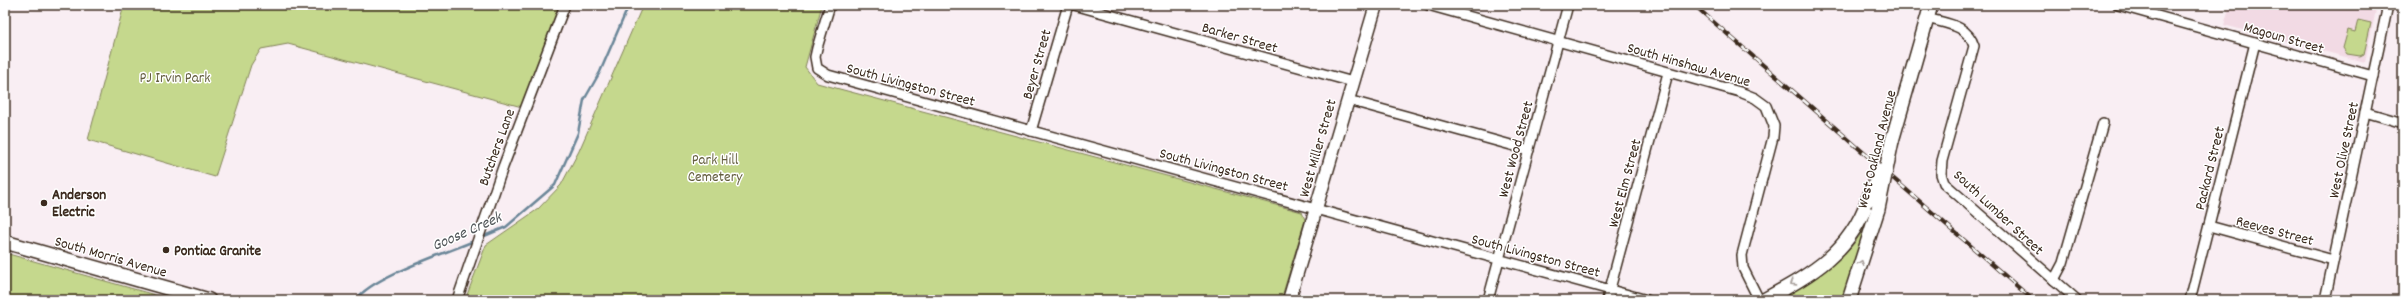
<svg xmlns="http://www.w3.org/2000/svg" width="2408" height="305" viewBox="0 0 2408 305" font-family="Dekko,sans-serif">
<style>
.built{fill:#f2dae4}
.green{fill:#c5d88d;stroke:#808156}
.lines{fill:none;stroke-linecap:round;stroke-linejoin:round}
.stream{stroke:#6b8698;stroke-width:2.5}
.minor-casing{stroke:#3b2a1e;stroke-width:12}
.tertiary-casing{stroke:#3b2a1e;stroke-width:15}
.secondary-casing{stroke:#3b2a1e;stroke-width:16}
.minor{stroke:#fff;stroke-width:9}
.tertiary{stroke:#fff;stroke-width:12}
.secondary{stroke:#fff;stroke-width:13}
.rail-casing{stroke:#3b2a1e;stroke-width:4}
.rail{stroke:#fff;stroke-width:2.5;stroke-dasharray:8;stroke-linecap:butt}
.secondary-bridge-casing{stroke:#3b2a1e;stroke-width:16;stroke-linecap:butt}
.secondary-bridge{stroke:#fff;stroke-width:13}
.oneway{stroke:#a79f9a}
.poi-dot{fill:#3b2a1e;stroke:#fff;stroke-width:1.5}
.labels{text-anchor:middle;stroke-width:3;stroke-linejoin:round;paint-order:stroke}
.street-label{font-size:15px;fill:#3b2a1e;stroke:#fff}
.park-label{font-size:15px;fill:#645e3f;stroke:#fff}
.poi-label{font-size:15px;font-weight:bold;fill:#3b2a1e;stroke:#fff;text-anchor:start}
.water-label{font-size:16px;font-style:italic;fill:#53585b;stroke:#fff}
</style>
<rect width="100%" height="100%" fill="#f9eef3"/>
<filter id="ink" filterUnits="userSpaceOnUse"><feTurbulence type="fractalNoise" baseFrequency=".025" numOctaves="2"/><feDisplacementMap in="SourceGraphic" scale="8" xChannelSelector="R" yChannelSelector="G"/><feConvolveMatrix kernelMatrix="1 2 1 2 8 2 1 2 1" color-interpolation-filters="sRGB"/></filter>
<g filter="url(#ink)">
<polygon class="built" points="2230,5 2377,5 2365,62 2224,25"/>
<g class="green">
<polygon points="124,5 560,5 522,107 288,44 261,49 251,65 215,177 88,140"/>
<polygon points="643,5 822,5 805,67 817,83 1302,212 1305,220 1281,300 465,300 486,245 538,209 561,185 579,151"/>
<polygon points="2358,20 2371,23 2364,54 2360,56 2347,54 2343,48 2348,30 2355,32"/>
<path d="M1867 223 1843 300H1777C1812 279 1848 261 1867 223Z"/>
<polygon points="5,253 173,300 5,300"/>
</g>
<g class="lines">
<g class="stream">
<polyline points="482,237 506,227 555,185 578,133 584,100 600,72 629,5"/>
<path d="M356 300C371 277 446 253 474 241"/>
</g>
<g class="minor-casing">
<g id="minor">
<polyline points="830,5 817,48 815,57 817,68 828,75 1647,300"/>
<polyline points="1074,5 1353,82"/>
<polyline points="1428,5 1740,92 1755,98 1766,106 1774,126 1773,137 1742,255 1743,268 1759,300"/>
<polyline points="2118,5 2373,76"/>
<path d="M1927 18C1946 24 1967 24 1974 46L1942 161 1941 174 1944 183 2077 300"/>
<polyline points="1348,100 1529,150"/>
<polyline points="2365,112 2403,123"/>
<polyline points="1031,131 1068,5"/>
<polyline points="2209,226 2333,260"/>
<polyline points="2054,280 2063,263 2103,123"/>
<polyline points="457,300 503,167 565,5"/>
<polyline points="1488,300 1568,5"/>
<polyline points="1607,300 1668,73"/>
<polyline points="2190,300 2255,43"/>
<polyline points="2325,300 2388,5"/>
</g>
</g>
<g class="tertiary-casing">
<polyline id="tertiary" points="1289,300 1376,5"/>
</g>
<g class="secondary-casing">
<g id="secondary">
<polyline points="1892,141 1931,5"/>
<polyline points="5,242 209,300"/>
<path d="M1764 300C1811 274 1849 254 1868 200"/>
<polyline points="1849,300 1878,209"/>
</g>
</g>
<use href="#minor" class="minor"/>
<use href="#tertiary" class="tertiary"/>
<use href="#secondary" class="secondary"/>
<g class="rail-casing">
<polyline id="rail" points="1694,5 2033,300"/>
</g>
<use href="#rail" class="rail"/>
<g class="secondary-bridge-casing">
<g id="secondary-bridge">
<polyline points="1868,200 1880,171"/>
<polyline points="1878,209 1892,141"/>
</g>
</g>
<use href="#secondary-bridge" class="secondary-bridge"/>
</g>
<defs><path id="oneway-chevron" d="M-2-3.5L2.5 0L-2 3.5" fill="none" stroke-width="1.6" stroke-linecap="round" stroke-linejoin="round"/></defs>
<g class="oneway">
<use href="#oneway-chevron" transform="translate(1861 263) rotate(-72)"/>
<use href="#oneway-chevron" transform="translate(1793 283) rotate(148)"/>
</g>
</g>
<g class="poi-dot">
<circle cx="44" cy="203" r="4"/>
<circle cx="166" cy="250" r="4"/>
</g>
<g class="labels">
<g class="street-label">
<text transform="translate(1240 37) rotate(16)" y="5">Barker Street</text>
<text transform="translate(2284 37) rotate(16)" y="5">Magoun Street</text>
<text transform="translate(1036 64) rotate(-74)" y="5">Beyer Street</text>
<text transform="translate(1689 64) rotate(16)" y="5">South Hinshaw Avenue</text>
<text transform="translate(911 84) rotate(15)" y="5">South Livingston Street</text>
<text transform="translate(496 147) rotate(-70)" y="5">Butchers Lane</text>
<text transform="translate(1317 148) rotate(-74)" y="5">West Miller Street</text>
<text transform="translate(1515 149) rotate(-75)" y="5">West Wood Street</text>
<text transform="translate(1876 149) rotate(-76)" y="5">West Oakland Avenue</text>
<text transform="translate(2343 150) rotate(-78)" y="5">West Olive Street</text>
<text transform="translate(2209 168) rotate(-76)" y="5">Packard Street</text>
<text transform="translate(1224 169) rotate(15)" y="5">South Livingston Street</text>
<text transform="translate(1624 183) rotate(-75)" y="5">West Elm Street</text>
<text transform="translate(1999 212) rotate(43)" y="5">South Lumber Street</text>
<text transform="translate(2275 230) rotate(15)" y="5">Reeves Street</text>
<text transform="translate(1536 255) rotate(15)" y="5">South Livingston Street</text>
<text transform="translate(111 256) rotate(16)" y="5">South Morris Avenue</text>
</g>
<g class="park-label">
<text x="175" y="82">PJ Irvin Park</text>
<text x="715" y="164">Park Hill<tspan x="715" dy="17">Cemetery</tspan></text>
</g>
<g class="poi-label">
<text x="52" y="199">Anderson<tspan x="52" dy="17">Electric</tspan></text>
<text x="174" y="255">Pontiac Granite</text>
</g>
<g class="water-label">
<text transform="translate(466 230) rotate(-24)" y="6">Goose Creek</text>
</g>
</g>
<rect width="2408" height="305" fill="none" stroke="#fff" stroke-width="20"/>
<rect x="10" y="10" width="2388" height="285" fill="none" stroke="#3b2a1e" stroke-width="1.5" filter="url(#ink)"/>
</svg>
